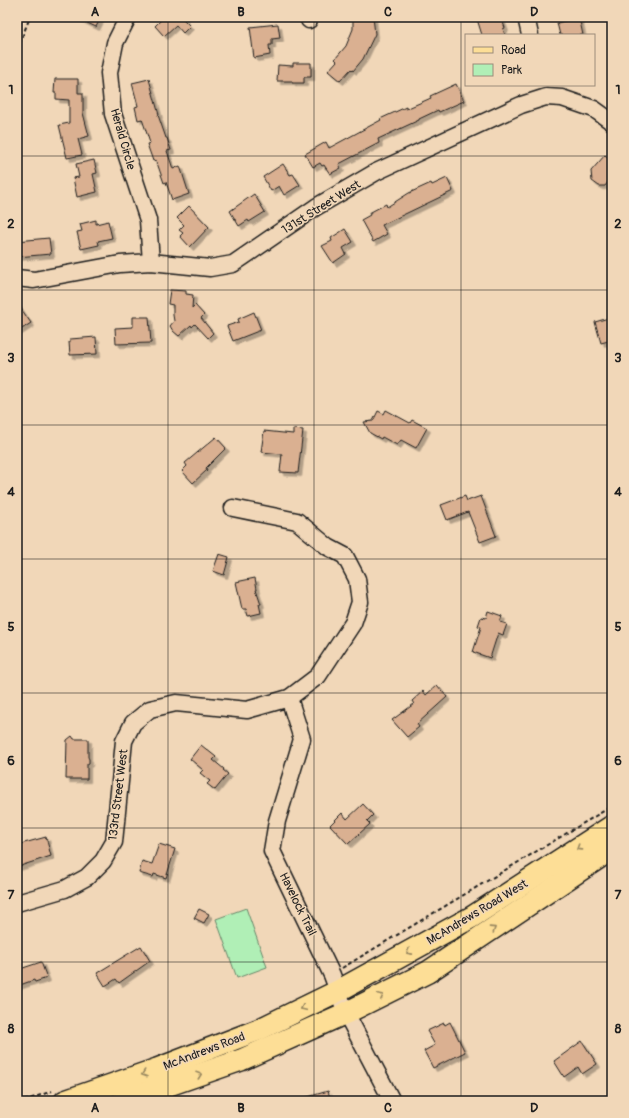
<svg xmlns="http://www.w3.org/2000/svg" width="629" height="1118" viewBox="0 0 629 1118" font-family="Pangolin,sans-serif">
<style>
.green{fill:#b0efb6;stroke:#668669}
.building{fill:#dab091;stroke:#1c1c1c;filter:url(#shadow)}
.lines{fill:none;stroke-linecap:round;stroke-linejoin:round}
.minor-casing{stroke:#1c1c1c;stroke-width:19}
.major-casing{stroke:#1c1c1c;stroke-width:24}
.path{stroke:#1c1c1c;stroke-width:2;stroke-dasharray:4 3;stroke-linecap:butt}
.minor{stroke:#f1d7b8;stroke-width:16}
.major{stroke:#fdde96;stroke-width:21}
.oneway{stroke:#98875f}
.grid{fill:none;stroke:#1c1c1c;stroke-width:1;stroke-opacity:0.55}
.labels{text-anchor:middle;stroke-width:3;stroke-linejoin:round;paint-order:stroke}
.street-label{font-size:12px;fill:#1c1c1c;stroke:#f1d7b8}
.neatline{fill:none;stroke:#1c1c1c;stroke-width:1.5}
.grid-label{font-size:13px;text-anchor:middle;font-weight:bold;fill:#1c1c1c}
</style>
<defs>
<filter id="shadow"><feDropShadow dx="3.5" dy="3.5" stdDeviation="0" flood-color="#0004"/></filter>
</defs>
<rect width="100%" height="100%" fill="#f1d7b8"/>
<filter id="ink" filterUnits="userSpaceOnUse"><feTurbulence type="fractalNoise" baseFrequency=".025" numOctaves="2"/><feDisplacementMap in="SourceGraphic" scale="8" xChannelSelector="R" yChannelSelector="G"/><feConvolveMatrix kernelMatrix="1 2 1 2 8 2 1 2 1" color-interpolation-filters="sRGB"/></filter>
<g filter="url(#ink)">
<polygon class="green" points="246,908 267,967 237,978 216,919"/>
<g class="building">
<polygon points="75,17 101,17 96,27"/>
<polygon points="164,17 185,17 183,19 190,26 183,33 176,25 164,36 155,26"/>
<polygon points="353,17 373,17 375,34 363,59 353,71 351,69 340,81 328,71 337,61 335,59 346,46 353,29"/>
<polygon points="483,17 501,17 505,28 503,29 505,35 482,35 477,19"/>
<polygon points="579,17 583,35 560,35 557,23"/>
<polygon points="278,24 280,38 272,39 272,45 269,45 270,55 254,58 250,27"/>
<polygon points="293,63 311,63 311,77 304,77 304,83 292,83 292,81 277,81 278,65 293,66"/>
<polygon points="55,79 78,79 78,93 83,93 83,113 89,136 78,139 82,155 67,158 59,125 69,123 69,100 56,99 56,93 54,93"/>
<polygon points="149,79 159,115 158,115 166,138 167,138 171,150 167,151 173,169 180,166 189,194 172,200 166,182 164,183 156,160 153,161 147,144 150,143 142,119 138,120 135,107 138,106 132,83"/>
<polygon points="456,84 464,101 439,112 438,110 419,119 419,120 378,139 379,143 339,164 341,168 330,174 324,165 322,166 320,163 313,167 305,154 326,142 329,148 381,120 380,119 406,107 406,109 431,98 430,96"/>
<polygon points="605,155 612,161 612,177 605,186 599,186 592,181 591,171"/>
<polygon points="94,160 97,173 93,174 97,192 77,197 73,178 79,177 76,164"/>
<polygon points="283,164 290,175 293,174 300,185 284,195 279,186 271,191 263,177"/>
<polygon points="447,178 453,191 382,225 387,234 373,242 361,220 370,215 369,213 386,204 387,207 409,193 431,183 432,185"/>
<polygon points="254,194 265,212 249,222 248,220 239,226 230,211"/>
<polygon points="189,206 209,227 190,247 180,236 183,233 179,230 184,225 177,218"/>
<polygon points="96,220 96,224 108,221 112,238 98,241 99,245 81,249 77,232 82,231 80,224"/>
<polygon points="345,229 353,242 343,248 346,254 333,263 322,246 332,241 331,238"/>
<polygon points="49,238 51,254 17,257 17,241"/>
<polygon points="170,290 186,291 186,294 193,295 192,308 195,305 204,315 201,318 213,333 208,338 195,324 192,327 191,325 179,336 173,331 170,326 174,321 173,315 173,305 168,304"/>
<polygon points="17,303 31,323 17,332"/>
<polygon points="254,312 261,330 233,341 227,326 239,322 238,319"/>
<polygon points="133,317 149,317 151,343 116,344 115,328 133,327"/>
<polygon points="612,317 612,340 601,343 595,322"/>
<polygon points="96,337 97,354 70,355 69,342 70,342 70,339"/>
<polygon points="386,410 410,423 412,420 427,428 416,448 401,440 397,445 382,437 381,439 370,433 364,422 373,421 378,411 384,414"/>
<polygon points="293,429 303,430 298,473 280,472 282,454 261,452 264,431 293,434"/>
<polygon points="216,437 226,448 206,468 207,470 193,483 182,471 187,466 185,463"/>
<polygon points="465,496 467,501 481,496 496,536 480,542 468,512 447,520 441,505"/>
<polygon points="219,554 229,557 224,575 213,571"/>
<polygon points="255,578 257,589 256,589 261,604 259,604 261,613 248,616 246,609 242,609 236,582"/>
<polygon points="488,611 502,616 500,622 507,624 503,635 498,633 490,658 473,652 481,627 478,626 481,617 486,618"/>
<polygon points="437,685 447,697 417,724 419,727 407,737 392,720 414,704 412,701 423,691 426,695"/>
<polygon points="72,736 74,739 88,739 88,757 89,759 89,763 87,764 87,779 66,779 67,740"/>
<polygon points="201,745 216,757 213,760 224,769 223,770 228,774 215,790 207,784 210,781 200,773 203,770 190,759"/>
<polygon points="363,804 373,815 367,821 370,824 348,844 330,825 342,813 347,819"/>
<polygon points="46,837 51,856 17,867 17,845"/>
<polygon points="159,844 175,849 166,878 154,874 153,877 139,873 142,861 152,864"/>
<polygon points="199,909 209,914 204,923 194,918"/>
<polygon points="141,946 150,961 119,983 116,979 105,986 97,973"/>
<polygon points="41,962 47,978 35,982 34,980 17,986 17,970"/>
<polygon points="450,1022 465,1052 433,1068 424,1051 435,1045 427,1031 444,1023 445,1025"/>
<polygon points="582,1041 597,1064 582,1074 578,1067 564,1077 554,1061"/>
<polygon points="328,1091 331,1101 302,1101 301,1099"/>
</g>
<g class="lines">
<g class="minor-casing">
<g id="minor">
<polyline points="128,17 115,43 109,73 113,114 148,220 151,262"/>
<polyline points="308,17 309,20"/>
<polyline points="526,17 530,35"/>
<polyline points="17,278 34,280 120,264 151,262 210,268 233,264 316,207 376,172 521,105 546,97 562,98 594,109 612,122"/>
<polyline points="289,698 302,739 277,821 272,851 332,975 346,1013 392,1101"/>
<polyline points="17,903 65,889 87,877 103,861 114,842 124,741 133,723 150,709 176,703 247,710 289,698 318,676 353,623 360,602 357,579 345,556 328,547 297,521 233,508"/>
</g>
</g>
<g class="major-casing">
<g id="major">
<polyline points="65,1101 157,1069 258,1030 338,991 472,917 612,826"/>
<polyline points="123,1101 241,1060 346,1013 428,972 612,849"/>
</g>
</g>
<g class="path">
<polyline points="17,50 30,17"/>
<polyline points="342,968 612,806"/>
<polyline points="24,1101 52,1091"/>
</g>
<use href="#minor" class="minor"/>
<use href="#major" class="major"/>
</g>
<defs><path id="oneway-chevron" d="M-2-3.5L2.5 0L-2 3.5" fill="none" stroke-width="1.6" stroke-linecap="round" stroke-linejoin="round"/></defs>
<g class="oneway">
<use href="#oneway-chevron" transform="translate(579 848) rotate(147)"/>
<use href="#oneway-chevron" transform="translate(493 929) rotate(-33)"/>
<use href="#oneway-chevron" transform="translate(409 952) rotate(151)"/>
<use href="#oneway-chevron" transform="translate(381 996) rotate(-27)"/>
<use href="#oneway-chevron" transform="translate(303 1008) rotate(155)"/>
<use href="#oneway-chevron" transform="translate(144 1074) rotate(161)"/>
<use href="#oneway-chevron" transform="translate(199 1075) rotate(-19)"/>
</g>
</g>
<path class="grid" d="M168 17V1101M314 17V1101M461 17V1101M17 156H612M17 290H612M17 425H612M17 559H612M17 693H612M17 828H612M17 962H612"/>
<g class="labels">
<g class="street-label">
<text transform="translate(123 139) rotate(74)" y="4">Herald Circle</text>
<text transform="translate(321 207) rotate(-32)" y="4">131st Street West</text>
<text transform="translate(118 795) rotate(-83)" y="4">133rd Street West</text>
<text transform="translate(298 904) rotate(64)" y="4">Havelock Trail</text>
<text transform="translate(477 912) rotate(-31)" y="4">McAndrews Road West</text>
<text transform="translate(204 1051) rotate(-21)" y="4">McAndrews Road</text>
</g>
</g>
<rect width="629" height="1118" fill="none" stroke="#f1d7b8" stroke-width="44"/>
<rect x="465" y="34" width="130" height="52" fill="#f1d7b8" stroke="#9c8c7a"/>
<rect x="473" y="47" width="20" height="6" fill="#fdde96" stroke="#9c8c7a"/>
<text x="501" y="54" font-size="12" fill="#1c1c1c">Road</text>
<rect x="473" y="64" width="20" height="12" fill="#b0efb6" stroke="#9c8c7a"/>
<text x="501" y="74" font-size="12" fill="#1c1c1c">Park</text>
<rect x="22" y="22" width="585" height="1074" class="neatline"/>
<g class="grid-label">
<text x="95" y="16">A</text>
<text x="241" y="16">B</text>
<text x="388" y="16">C</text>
<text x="534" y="16">D</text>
<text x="11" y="94">1</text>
<text x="618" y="94">1</text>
<text x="11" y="228">2</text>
<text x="618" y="228">2</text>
<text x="11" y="362">3</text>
<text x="618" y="362">3</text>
<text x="11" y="496">4</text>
<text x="618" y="496">4</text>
<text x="11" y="631">5</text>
<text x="618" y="631">5</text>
<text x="11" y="765">6</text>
<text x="618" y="765">6</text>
<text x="11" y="899">7</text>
<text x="618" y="899">7</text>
<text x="11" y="1033">8</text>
<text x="618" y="1033">8</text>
<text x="95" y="1112">A</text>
<text x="241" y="1112">B</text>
<text x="388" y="1112">C</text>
<text x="534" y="1112">D</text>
</g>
</svg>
